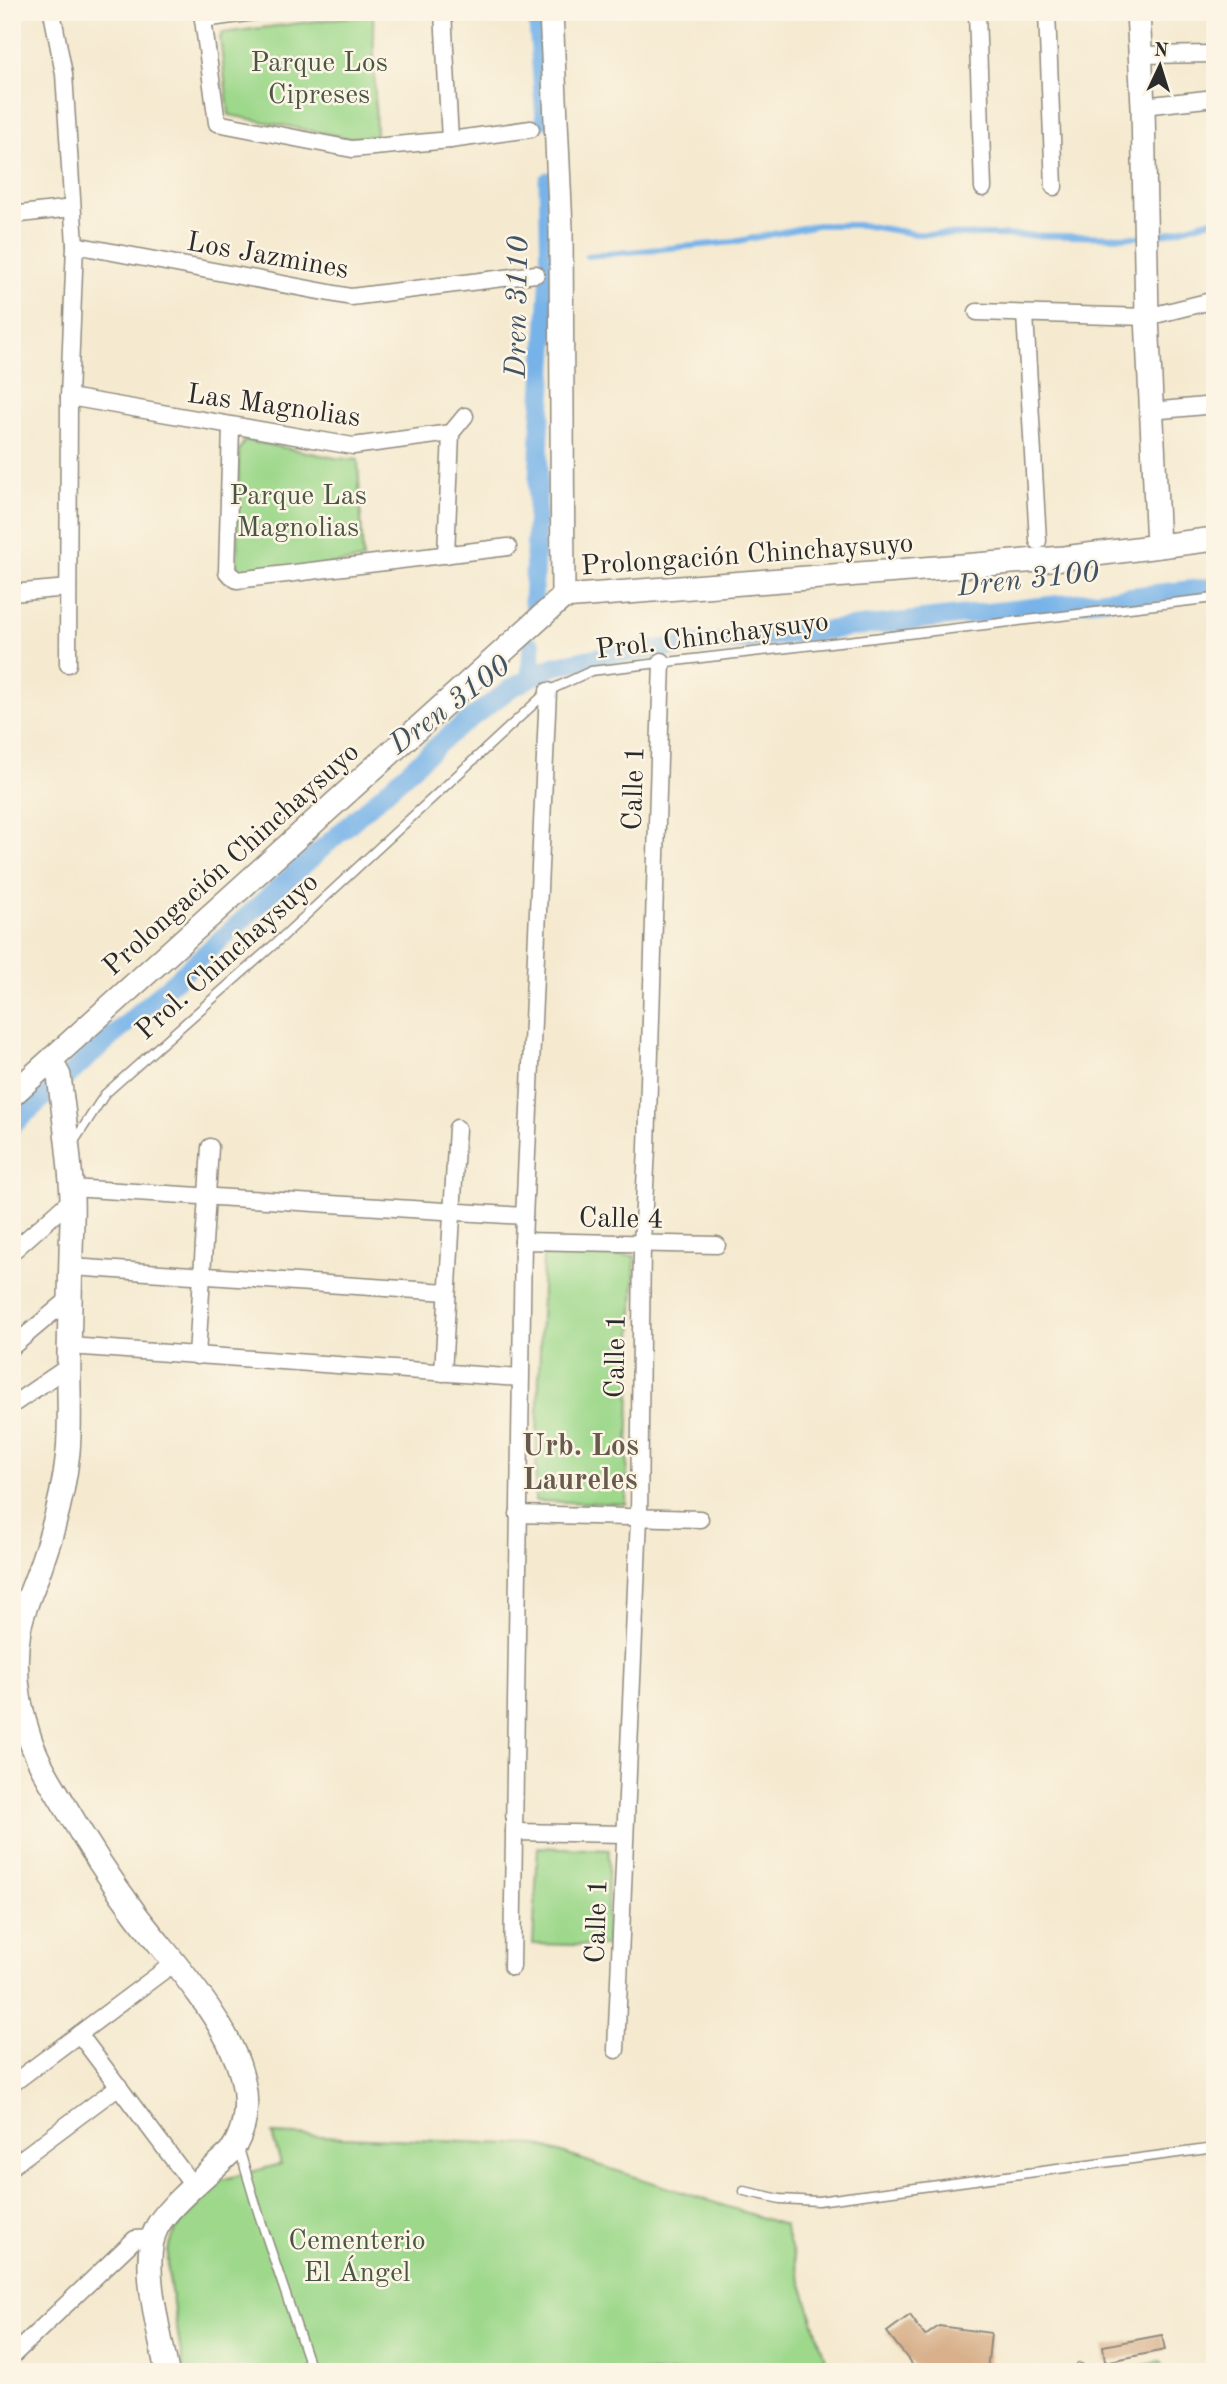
<svg xmlns="http://www.w3.org/2000/svg" width="1227" height="2384" viewBox="0 0 1227 2384" font-family="'Old Standard TT',serif">
<style>
.green{fill:#9dd88b;stroke:#64825b;stroke-width:2}
.lines{fill:none;stroke-linecap:round;stroke-linejoin:round}
.stream{stroke:#77b3e9;stroke-width:6}
.canal{stroke:#77b3e9;stroke-width:19}
.building{fill:#d8b08b}
.lane-casing{stroke:#908a7e;stroke-width:11}
.street-casing{stroke:#908a7e;stroke-width:19}
.secondary-casing{stroke:#908a7e;stroke-width:26}
.lane{stroke:#fff;stroke-width:8}
.street{stroke:#fff;stroke-width:16}
.secondary{stroke:#fff;stroke-width:23}
.labels{text-anchor:middle;stroke-width:5;stroke-linejoin:round;paint-order:stroke}
.park-label{font-size:28px;fill:#485643;stroke:#fcf5e5}
.street-label{font-size:28px;fill:#2b2b2b;stroke:#fcf5e5}
.water-label{font-size:30px;font-style:italic;fill:#425464;stroke:#fcf5e5}
.neighbourhood-label{font-size:30px;font-weight:bold;fill:#685a4d;stroke:#fcf5e5}
</style>
<rect width="100%" height="100%" fill="#fcf5e5"/>
<filter id="ink" filterUnits="userSpaceOnUse"><feTurbulence type="fractalNoise" baseFrequency=".0143" numOctaves="2"/><feDisplacementMap in="SourceGraphic" scale="14" xChannelSelector="R" yChannelSelector="G"/><feConvolveMatrix kernelMatrix="1 2 1 2 8 2 1 2 1" color-interpolation-filters="sRGB"/></filter>
<filter id="wash" filterUnits="userSpaceOnUse"><feTurbulence type="fractalNoise" baseFrequency=".00686" numOctaves="4" result="noise"/><feDisplacementMap in="SourceGraphic" scale="28" xChannelSelector="R" yChannelSelector="G"/><feGaussianBlur stdDeviation="1.57" result="paint"/><feColorMatrix in="noise" values="0 0 0 0 0 0 0 0 0 0 0 0 0 0 0 0 0 1.4 0 .05"/><feComposite in="paint" operator="in"/></filter>
<g filter="url(#wash)">
<rect width="100%" height="100%" fill="#f5ead0"/>
<g class="green">
<polygon points="373,14 376,136 349,138 229,115 220,38 222,33"/>
<polygon points="245,440 336,458 358,460 363,560 244,576 237,568 239,450"/>
<polygon points="543,1255 635,1256 626,1504 535,1501"/>
<polygon points="538,1847 609,1850 606,1946 533,1944"/>
<polygon points="272,2134 537,2145 784,2225 829,2372 184,2372 168,2272 168,2251 175,2230 221,2180 281,2164"/>
<polygon points="1161,2362 1163,2372 1113,2372 1160,2362"/>
</g>
<g class="lines">
<polyline class="stream" points="587,256 734,242 817,225 862,225 916,234 1137,237 1160,235 1215,219"/>
<g class="canal">
<polyline points="537,12 545,119"/>
<polyline points="533,603 540,432 550,270 548,181"/>
<polyline points="530,678 532,646"/>
<polyline points="12,1126 449,735 511,688 530,678 555,666 613,654 1215,587"/>
</g>
</g>
<g id="blocks">
<g class="building">
<polygon points="910,2315 925,2336 939,2326 991,2333 987,2371 960,2369 960,2372 918,2372 887,2332"/>
<polygon points="1162,2335 1165,2350 1105,2362 1103,2346"/>
</g>
</g>
</g>
<g filter="url(#ink)">
<use href="#blocks" fill-opacity="0" stroke="#908a7e" stroke-width="2"/>
<g class="lines">
<g class="lane-casing">
<g id="lane">
<polyline points="73,1143 105,1094 278,941 548,691 591,671 1215,598"/>
<polyline points="238,2145 259,2215 312,2372"/>
<polyline points="744,2191 780,2199 818,2201 1215,2148"/>
<polyline points="1080,2368 1080,2372"/>
</g>
</g>
<g class="street-casing">
<g id="street">
<polyline points="52,12 64,74 75,245 69,397 68,664"/>
<polyline points="202,12 217,123 352,149 450,140 531,129"/>
<polyline points="443,12 450,140"/>
<polyline points="977,12 983,188"/>
<polyline points="1047,12 1054,187"/>
<polyline points="203,19 254,12"/>
<polyline points="1140,55 1215,54"/>
<polyline points="1143,106 1215,98"/>
<polyline points="12,215 72,208"/>
<polyline points="75,245 351,297 536,274"/>
<polyline points="977,312 1147,317 1215,300"/>
<polyline points="1025,314 1038,541"/>
<polyline points="69,397 353,446 451,433 465,416"/>
<polyline points="1151,411 1215,405"/>
<polyline points="231,426 227,572 237,580 508,547"/>
<polyline points="446,555 451,433"/>
<polyline points="12,593 68,588"/>
<polyline points="71,1188 524,1216"/>
<polyline points="523,1241 717,1245"/>
<polyline points="12,1252 72,1199"/>
<polyline points="71,1267 447,1292"/>
<polyline points="69,1346 520,1378"/>
<polyline points="12,1347 70,1298"/>
<polyline points="197,1356 210,1147"/>
<polyline points="443,1373 457,1128"/>
<polyline points="12,1405 69,1366"/>
<polyline points="518,1514 700,1519"/>
<polyline points="514,1832 625,1834"/>
<polyline points="512,1967 523,1241 548,691"/>
<polyline points="79,2034 194,2187"/>
<polyline points="616,2050 639,1518 642,1243 647,1148 662,661"/>
<polyline points="12,2084 174,1963"/>
<polyline points="12,2166 119,2086"/>
<polyline points="12,2356 135,2239 152,2238"/>
</g>
</g>
<g class="secondary-casing">
<g id="secondary">
<polyline points="551,12 561,229 563,597"/>
<polyline points="1138,12 1143,106 1147,317 1158,546"/>
<path d="M51 1061 59 1076C64 1116 70 1157 72 1197 73 1216 71 1236 71 1255 70 1288 70 1321 69 1354 68 1387 71 1419 68 1452 64 1491 54 1529 41 1565 34 1587 23 1607 19 1630 13 1666 18 1705 30 1739 38 1763 52 1784 65 1806 86 1842 109 1878 134 1912 178 1972 286 2074 230 2153 211 2171 168 2206 157 2227 139 2260 160 2334 167 2372"/>
<polyline points="12,1095 563,597 1064,558 1215,539"/>
</g>
</g>
<use href="#lane" class="lane"/>
<use href="#street" class="street"/>
<use href="#secondary" class="secondary"/>
</g>
</g>
<g class="labels">
<g class="park-label">
<text x="319" y="71">Parque Los<tspan x="319" dy="32">Cipreses</tspan></text>
<text x="298" y="504">Parque Las<tspan x="298" dy="32">Magnolias</tspan></text>
<text x="357" y="2249">Cementerio<tspan x="357" dy="32">El Ángel</tspan></text>
</g>
<g class="street-label">
<text transform="translate(268 254) rotate(10)" y="10">Los Jazmines</text>
<text transform="translate(274 404) rotate(8)" y="10">Las Magnolias</text>
<text transform="translate(747 553) rotate(-4)" y="10">Prolongación Chinchaysuyo</text>
<text transform="translate(712 634) rotate(-7)" y="10">Prol. Chinchaysuyo</text>
<text transform="translate(632 788) rotate(-88)" y="10">Calle 1</text>
<text transform="translate(230 858) rotate(-42)" y="10">Prolongación Chinchaysuyo</text>
<text transform="translate(226 955) rotate(-42)" y="10">Prol. Chinchaysuyo</text>
<text transform="translate(621 1217) rotate(1)" y="10">Calle 4</text>
<text transform="translate(614 1356) rotate(-89)" y="10">Calle 1</text>
<text transform="translate(595 1921) rotate(-88)" y="10">Calle 1</text>
</g>
<g class="water-label">
<text transform="translate(516 307) rotate(-89)" y="10">Dren 3110</text>
<text transform="translate(1028 578) rotate(-6)" y="10">Dren 3100</text>
<text transform="translate(449 704) rotate(-37)" y="10">Dren 3100</text>
</g>
<g class="neighbourhood-label">
<text x="580" y="1455">Urb. Los<tspan x="580" dy="34">Laureles</tspan></text>
</g>
</g>
<rect width="1227" height="2384" fill="none" stroke="#fcf5e5" stroke-width="42"/>
<g transform="translate(1160 66) rotate(4)" stroke="#fcf5e5" stroke-width="5" paint-order="stroke">
<path d="M0-5L12 26L0 18L-12 26Z" fill="#2b2b2b"/>
<text y="-10" font-size="19" font-weight="bold" text-anchor="middle" fill="#2b2b2b">N</text>
</g>
</svg>
